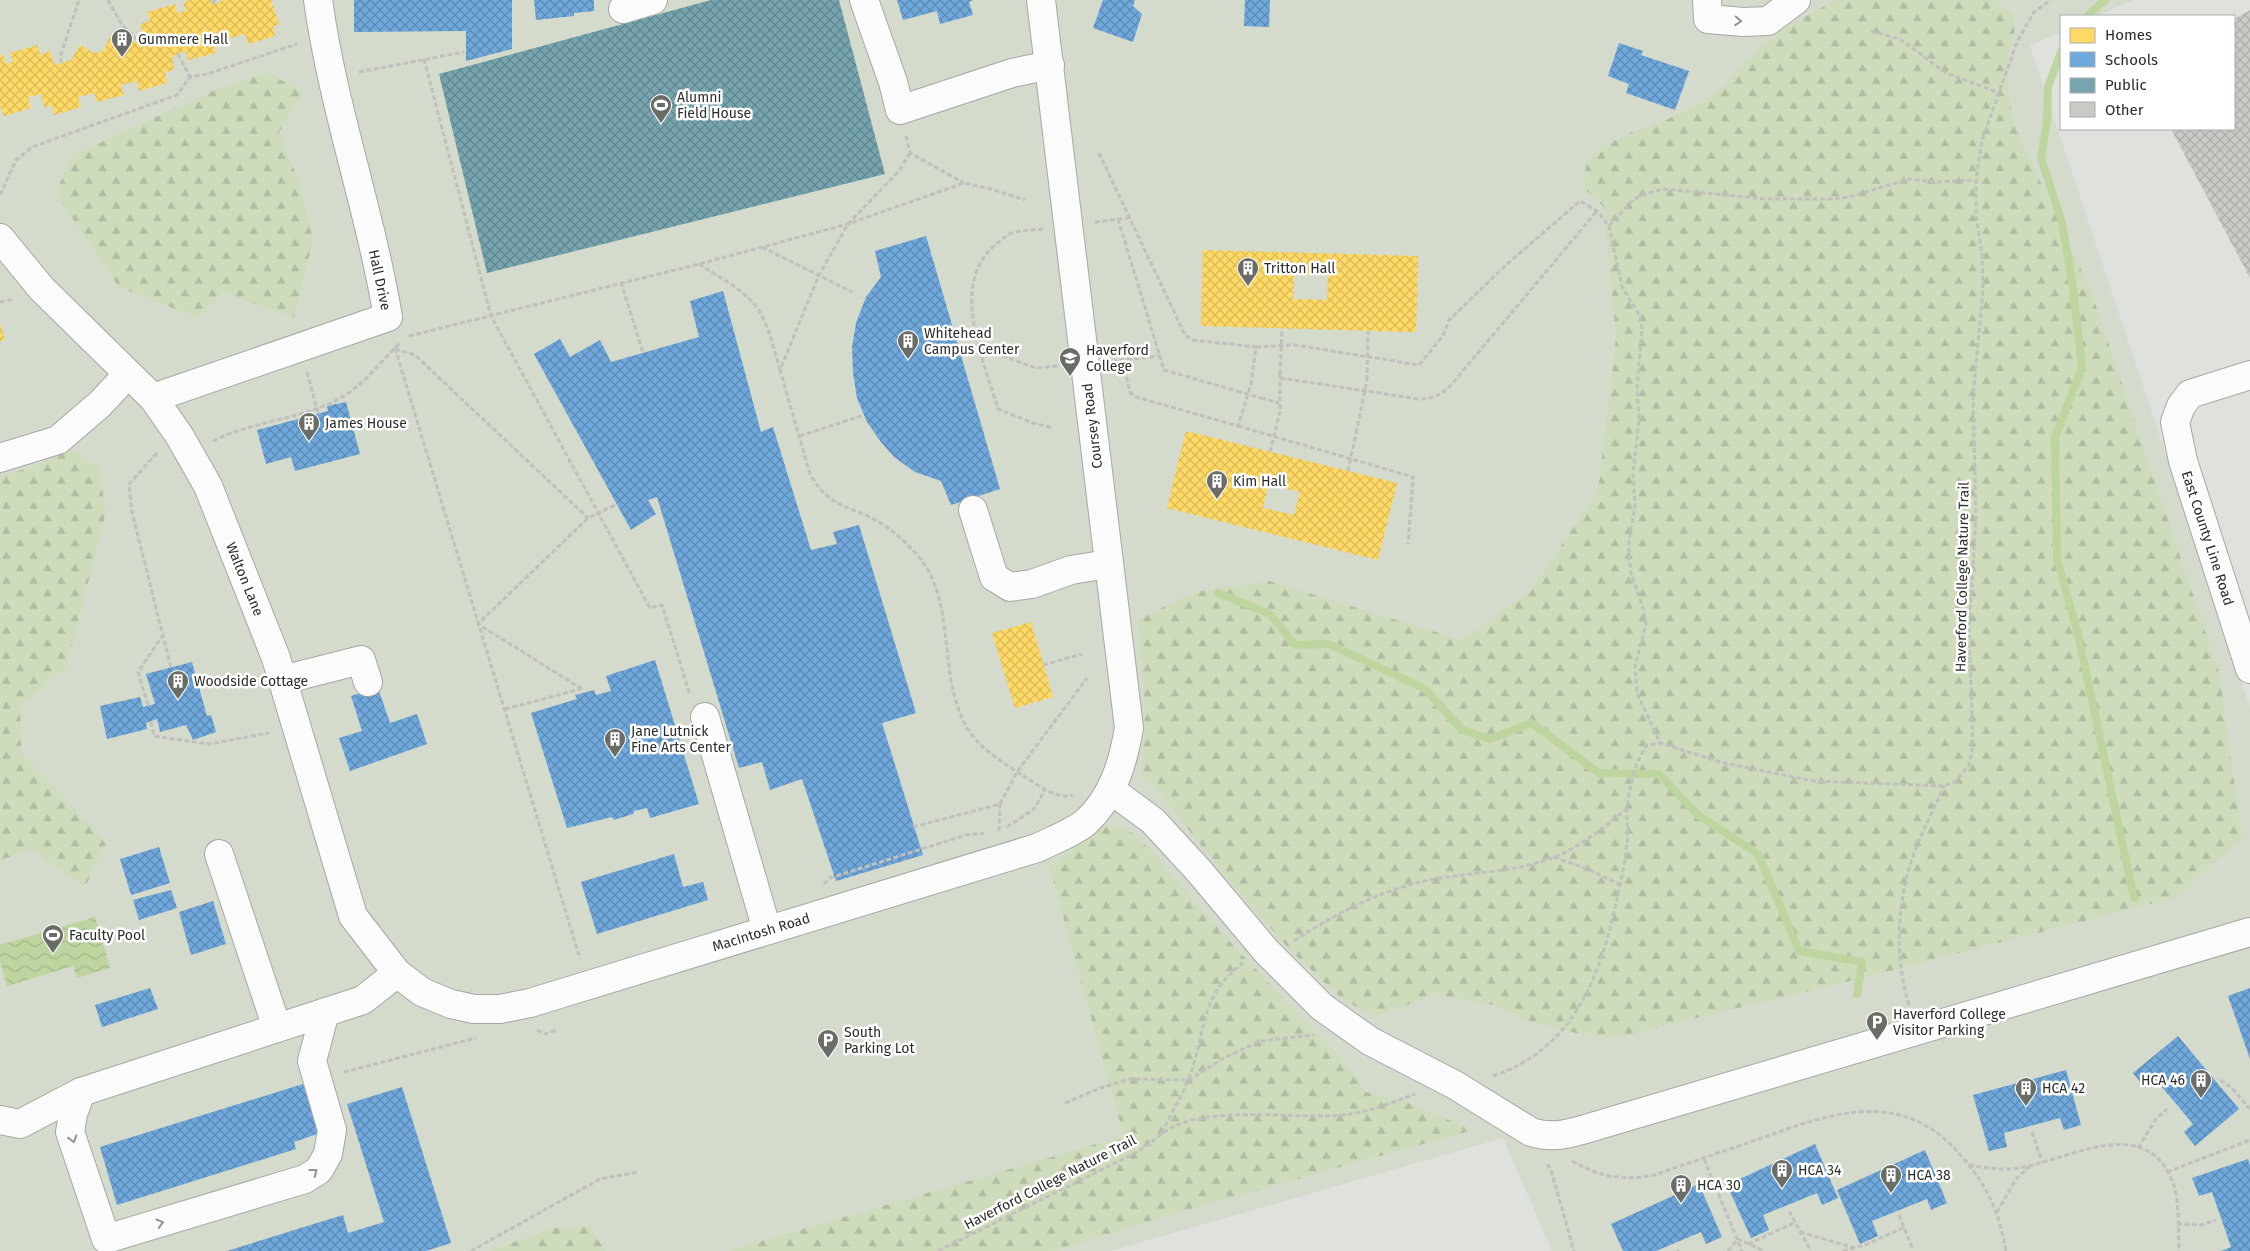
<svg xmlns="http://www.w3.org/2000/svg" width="2250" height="1251" viewBox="0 0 2250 1251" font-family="'Fira Sans',sans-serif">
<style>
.built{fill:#d4dacc}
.forest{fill:url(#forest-firs)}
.water{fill:url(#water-waves)}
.homes{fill:url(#homes-cross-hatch);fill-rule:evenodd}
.schools{fill:url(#schools-cross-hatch)}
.public{fill:url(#public-cross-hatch)}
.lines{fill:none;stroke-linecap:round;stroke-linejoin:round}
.stream{stroke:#bfd59f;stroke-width:8}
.building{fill:url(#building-cross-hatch)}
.minor-casing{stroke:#a5a8a3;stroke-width:30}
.path{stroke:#c0c1be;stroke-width:3;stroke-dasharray:5 2.5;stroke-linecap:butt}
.minor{stroke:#fafbfa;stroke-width:28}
.path-bridge{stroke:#c0c1be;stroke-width:3;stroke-dasharray:5 2.5;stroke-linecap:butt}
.oneway{stroke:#929491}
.labels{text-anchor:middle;stroke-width:5;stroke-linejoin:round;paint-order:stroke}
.poi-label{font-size:14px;fill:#2b2e28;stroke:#fff;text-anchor:start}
.street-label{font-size:14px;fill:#2b2e28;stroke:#fff}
</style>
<defs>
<pattern id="forest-firs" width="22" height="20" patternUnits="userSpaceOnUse" patternTransform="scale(1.25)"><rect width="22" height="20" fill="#cedcbc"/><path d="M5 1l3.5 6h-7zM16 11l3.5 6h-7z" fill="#b1bda2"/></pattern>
<pattern id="water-waves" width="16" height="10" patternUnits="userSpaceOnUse" patternTransform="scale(1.25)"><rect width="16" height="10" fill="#bfd59f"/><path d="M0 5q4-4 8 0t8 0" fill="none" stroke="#a4b789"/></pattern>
<pattern id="homes-cross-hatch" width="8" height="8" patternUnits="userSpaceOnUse" patternTransform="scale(1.25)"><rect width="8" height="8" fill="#ffd966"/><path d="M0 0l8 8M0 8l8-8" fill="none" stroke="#dbbb58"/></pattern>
<pattern id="schools-cross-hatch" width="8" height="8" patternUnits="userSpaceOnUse" patternTransform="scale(1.25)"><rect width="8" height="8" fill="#6fa8dc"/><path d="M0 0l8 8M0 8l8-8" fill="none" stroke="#5b89b2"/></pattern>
<pattern id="public-cross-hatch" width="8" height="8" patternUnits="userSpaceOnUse" patternTransform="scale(1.25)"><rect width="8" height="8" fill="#76a5af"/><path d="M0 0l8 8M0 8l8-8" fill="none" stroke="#61878e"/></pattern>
<pattern id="building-cross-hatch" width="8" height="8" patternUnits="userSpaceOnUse" patternTransform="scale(1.25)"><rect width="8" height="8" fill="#c7cac5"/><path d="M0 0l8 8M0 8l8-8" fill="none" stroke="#abaea9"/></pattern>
</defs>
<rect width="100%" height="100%" fill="#dfe2dc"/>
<polygon class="built" points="0,0 2133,0 2096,16 2061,16 2061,32 2030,46 2250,707 2250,1251 1552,1251 1503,1138 1111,1251 0,1251"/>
<g class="forest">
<polygon points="1835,0 1995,0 2014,15 2014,37 2008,57 2008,89 2014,125 2091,291 2219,672 2242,838 2178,897 1846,982 1614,1038 1576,1033 1522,1019 1493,1005 1434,994 1390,1012 1373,1016 1342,999 1293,953 1246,901 1158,792 1141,778 1145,707 1138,620 1190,593 1269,581 1462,640 1531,590 1598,491 1616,338 1604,207 1584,188 1586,164 1598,149 1634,131 1664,121 1698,104 1726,84 1756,51 1787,27"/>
<polygon points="267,72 303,92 279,132 299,182 313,240 294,318 222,292 198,318 119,287 55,193 73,155 210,92"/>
<polygon points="71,450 98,466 106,512 66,669 20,705 21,751 106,844 85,887 31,850 0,860 0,476 28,468"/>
<polygon points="1104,825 1126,828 1150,849 1234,946 1352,1070 1366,1092 1409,1103 1473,1130 1194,1208 1053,1251 727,1251 1124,1136 1049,866"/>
<polygon points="590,1226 606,1251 488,1251 553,1228"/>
</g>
<polygon class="water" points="95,917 110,968 77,978 73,966 7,986 0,962 0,945"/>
<g class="homes">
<polygon points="191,0 211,0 212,4 221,2 221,0 271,0 279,25 273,26 275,36 248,44 245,34 213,43 216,53 188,60 186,51 172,56 174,70 165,72 167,83 139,91 137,81 121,85 124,95 97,102 94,93 78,97 81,107 54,115 52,105 45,108 41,94 28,97 31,108 4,116 0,105 0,55 3,55 6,64 13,62 10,53 37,45 40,55 50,51 55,65 71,60 80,45 94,53 103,51 111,35 127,44 144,39 140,24 150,21 147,12 175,4 177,13 186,11 183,2"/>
<path d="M1203 250 1418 256 1416 332 1201 326ZM1294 274 1328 275 1327 300 1293 299Z"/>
<polygon points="0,323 5,340 0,341"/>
<path d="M1186 431 1397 483 1378 560 1167 508ZM1268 484 1300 492 1294 515 1263 508Z"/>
<polygon points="1031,622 1053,697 1015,708 992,633"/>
</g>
<g class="schools">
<polygon points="354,0 512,0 512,49 466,61 466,31 354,32"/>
<polygon points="534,0 594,0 594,11 574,13 574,16 536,20"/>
<polygon points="897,0 973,0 969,2 973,15 940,24 937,11 903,20"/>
<polygon points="1103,0 1135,0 1133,6 1142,14 1133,42 1093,28"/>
<polygon points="1245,0 1270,0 1269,27 1244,26"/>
<polygon points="1619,43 1643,51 1641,55 1689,71 1675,110 1626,93 1629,84 1608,76"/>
<polygon points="926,236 1000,489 951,505 941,481 915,472 894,457 881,442 867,422 857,398 853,373 852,347 856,323 866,297 881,277 875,251"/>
<polygon points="723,291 761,432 773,427 811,550 837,544 833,532 859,525 916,713 882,723 923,855 836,881 802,779 770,790 762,762 739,768 657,497 648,500 656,514 631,530 534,354 560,339 570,357 600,340 611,362 699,337 690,301"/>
<polygon points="346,402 360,454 295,471 291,457 266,464 257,430 328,411 327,406"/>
<polygon points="655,660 699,804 650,818 647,808 634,811 633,814 614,820 612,817 567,828 531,713 577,699 575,695 594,690 596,695 611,691 606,676"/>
<polygon points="192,662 207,716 211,715 216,732 193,740 186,725 160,732 157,719 146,723 147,729 107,739 100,706 140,697 143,707 155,704 146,674"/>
<polygon points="378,688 390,723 417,714 427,744 350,771 339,738 362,731 351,696"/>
<polygon points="159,847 170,883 131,895 120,859"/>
<polygon points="674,854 683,887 703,882 708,900 597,934 581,882"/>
<polygon points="171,890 177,908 139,920 133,900"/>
<polygon points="213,901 226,944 191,955 179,912"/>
<polygon points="150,988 158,1009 102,1027 95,1005"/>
<polygon points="2250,988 2250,1059 2228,996"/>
<polygon points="2178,1036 2239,1109 2195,1146 2184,1132 2193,1124 2156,1080 2145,1088 2133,1073"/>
<polygon points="2066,1070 2081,1125 2064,1130 2060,1118 2004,1133 2007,1147 1989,1151 1973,1095"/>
<polygon points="303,1084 320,1133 294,1142 296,1149 117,1205 100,1147"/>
<polygon points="402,1087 451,1243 426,1251 227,1251 343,1215 348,1233 384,1222 347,1104"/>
<polygon points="1815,1144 1838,1198 1822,1205 1817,1193 1763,1215 1769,1230 1751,1238 1727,1185"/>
<polygon points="1925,1150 1947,1203 1931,1210 1927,1199 1872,1221 1878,1236 1860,1244 1837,1190"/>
<polygon points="2248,1159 2250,1165 2250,1251 2221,1251 2231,1247 2212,1192 2199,1196 2192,1178"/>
<polygon points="1699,1184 1722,1237 1706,1244 1701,1232 1656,1251 1623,1251 1611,1224"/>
</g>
<polygon class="public" points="711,0 839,0 885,174 487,273 439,74"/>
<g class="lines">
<g class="stream">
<polyline points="2087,16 2105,0"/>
<polyline points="2061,52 2048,87 2047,121 2041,158 2062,223 2073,287 2082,368 2055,437 2057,559 2077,630 2134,898"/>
<polyline points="1218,593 1270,614 1295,645 1329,644 1425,689 1462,730 1490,739 1531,723 1599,773 1659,774 1698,815 1758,854 1799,951 1862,962 1857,994"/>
</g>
</g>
<polygon class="building" points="2250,10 2250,278 2171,129 2234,129 2234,19"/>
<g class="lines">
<g class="minor-casing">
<g id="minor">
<polyline points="864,0 893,82 900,110 1012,73 1050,65"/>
<polyline points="1707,0 1708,19 1743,22 1768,21 1796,0"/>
<polyline points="623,9 653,0"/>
<path d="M0 238 42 289 153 398 179 435 208 486 276 658 353 916 397 973 422 992 451 1004 474 1009H500L530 1003 1037 848C1053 840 1073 833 1086 822 1113 797 1123 763 1129 728L1041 0"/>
<polyline points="2250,375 2190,394 2181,406 2175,422 2183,461 2250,669"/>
<path d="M153 398 388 317C370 210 333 108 318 0"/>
<polyline points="0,458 58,440 100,404 128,374"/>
<polyline points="973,510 994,577 1010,587 1032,584 1071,570 1108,564"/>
<polyline points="282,680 361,660 368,682"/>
<polyline points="705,717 767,930"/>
<path d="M1111 790 1153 821 1199 871 1267 952 1322 1007 1370 1041 1455 1085 1531 1132C1550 1138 1564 1135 1582 1130L2250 932"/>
<polyline points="219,854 277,1028"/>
<polyline points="81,1092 73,1114 70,1132 106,1239 305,1179 319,1170 328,1154 332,1130 312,1061 325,1012"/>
<polyline points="0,1120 20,1124 81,1092 363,1000 397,973"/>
</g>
</g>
<g class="path">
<polyline points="108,0 122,25 139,41"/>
<polyline points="212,4 215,0"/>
<polyline points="1871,31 1900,39 1946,73 1997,92"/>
<polyline points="178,54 190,77"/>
<polyline points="424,59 491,316 650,608 662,605 690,695"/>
<polyline points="61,63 61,54 79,0"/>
<polyline points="359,72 464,52"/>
<polyline points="906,136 910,153 964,183"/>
<path d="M910 153 898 172 848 224 819 275 780 370 810 474C831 510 848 504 879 522 894 531 908 544 919 557 957 604 937 672 966 726 977 747 1005 764 1025 777 1038 785 1057 800 1073 795"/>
<polyline points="1099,153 1185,335 1193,340 1256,347 1251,384 1238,426 1136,397 1130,392 1123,360"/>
<polyline points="0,195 16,160 32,147 177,95 190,77 207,74 297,44"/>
<polyline points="1118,219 1164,370 1237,391"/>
<polyline points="1095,222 1129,218"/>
<polyline points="1609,226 1633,200 1644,194 1664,189 1766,199 1833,199 1849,197 1909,179 1936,182 1976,180"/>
<path d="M1043 229C1033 230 1021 230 1012 233 1005 236 999 242 994 246 949 286 984 361 998 409L1033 423 1053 428"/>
<polyline points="762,247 852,292"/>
<path d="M699 264C717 276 741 288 755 305 769 323 773 348 780 369"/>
<polyline points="621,282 643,353"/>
<polyline points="0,302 14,299"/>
<polyline points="409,336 699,264 848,224 964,183 991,189 1025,200"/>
<polyline points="1256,347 1295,345 1419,365 1443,336 1449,320 1506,265 1580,201 1597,211 1609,226 1622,287 1640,316 1642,329 1637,389 1639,419 1633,473 1635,507 1629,540 1629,555 1631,573 1644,611 1646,624 1635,666 1637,693 1660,743"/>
<polyline points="395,348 580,959"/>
<polyline points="981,348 1036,368 1058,366"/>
<polyline points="395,349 415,355 588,518"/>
<polyline points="1112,361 1160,356"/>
<polyline points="307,372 318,413"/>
<polyline points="1280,374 1280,411"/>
<path d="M1280 378 1419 399C1434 399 1440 395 1451 385L1597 211"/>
<polyline points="1261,398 1279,403"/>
<polyline points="1238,426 1413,477 1408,544"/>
<polyline points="1356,433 1367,380"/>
<polyline points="800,436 864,415"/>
<path d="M213 441C254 420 309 419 347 394 368 380 382 360 400 343"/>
<polyline points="157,453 129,484 132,512 171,668"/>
<polyline points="1043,665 1082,654"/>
<polyline points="582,689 478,624 588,518 617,504"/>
<polyline points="148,705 138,672 163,635"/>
<polyline points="505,709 581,689"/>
<polyline points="151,722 154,736 209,744 269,733"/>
<polyline points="913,827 1000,804 1017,772 1087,678"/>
<polyline points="1007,827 1034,809 1045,790"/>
<polyline points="999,831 1000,804"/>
<polyline points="1554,857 1590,870 1620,885"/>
<polyline points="824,884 830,878 966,835 984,833"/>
<path d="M1294 941C1330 917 1368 897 1409 885 1453 872 1500 875 1543 861 1574 852 1602 829 1627 809"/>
<path d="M1909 1005C1893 951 1897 895 1918 843 1926 824 1936 805 1944 786"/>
<polyline points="537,1030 545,1034 557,1030"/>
<polyline points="344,1072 476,1038"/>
<path d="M1493 1076C1571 1050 1599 981 1615 907 1620 886 1625 864 1627 843 1629 832 1626 820 1627 809 1629 788 1635 761 1647 745L1660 743 1720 762 1814 781 1944 786 1956 781 1969 765 1973 745 1969 631 1976 517 1973 396 1983 289 1982 253 1976 216V180L1982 140 2017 42 2034 12 2051 0"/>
<polyline points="2220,1080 2231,1087 2250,1109"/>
<polyline points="1065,1103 1100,1088 1130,1079 1189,1080 1224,1058 1260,1041 1314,1035"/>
<polyline points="2032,1132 2042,1162"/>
<path d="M1162 1133C1170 1114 1182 1097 1189 1078 1207 1031 1198 997 1243 963"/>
<polyline points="2138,1148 2156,1119 2167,1109"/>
<polyline points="1704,1159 1742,1251"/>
<path d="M1572 1161C1600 1177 1623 1181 1654 1175 1689 1163 1724 1151 1759 1139 1834 1112 1904 1086 1964 1159 1989 1189 1999 1213 2006 1251"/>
<polyline points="1547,1164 1551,1170 1574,1251"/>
<path d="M1969 1165C1983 1167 1996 1170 2011 1169 2061 1165 2145 1108 2173 1183 2180 1203 2178 1230 2179 1251"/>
<polyline points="2167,1172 2250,1140"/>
<polyline points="1789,1211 1811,1251"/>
<polyline points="1997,1212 2016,1179 2031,1165"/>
<polyline points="1899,1215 1913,1250"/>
<polyline points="2177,1224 2201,1225 2216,1220"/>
<polyline points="1800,1232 1855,1248"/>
<polyline points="1748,1244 1794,1223"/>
<polyline points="1677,1250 1679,1251"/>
<polyline points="471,1251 600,1179 638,1172"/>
<path d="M938 1251 1137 1152C1153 1142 1165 1129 1182 1123 1225 1109 1282 1117 1327 1116 1357 1116 1387 1105 1415 1094"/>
<polyline points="1728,1251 1738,1239 1765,1251"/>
<polyline points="1843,1251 1865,1245 1903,1228"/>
</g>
<use href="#minor" class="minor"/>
<g class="path-bridge">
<polyline points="1280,374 1282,329"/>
<polyline points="1367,380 1368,331"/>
<polyline points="1237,391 1261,398"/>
<polyline points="1270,452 1280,411"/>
<polyline points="1348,471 1356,433"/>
</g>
</g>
<defs><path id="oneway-chevron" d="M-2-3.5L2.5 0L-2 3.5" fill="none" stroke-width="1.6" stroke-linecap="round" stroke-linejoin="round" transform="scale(1.25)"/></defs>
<g class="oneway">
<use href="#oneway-chevron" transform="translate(1738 21) rotate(4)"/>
<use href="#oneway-chevron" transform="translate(73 1139) rotate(73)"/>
<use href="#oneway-chevron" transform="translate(314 1172) rotate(-38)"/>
<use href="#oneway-chevron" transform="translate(160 1223) rotate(-17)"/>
</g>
<defs>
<g id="building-pin" transform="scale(1.125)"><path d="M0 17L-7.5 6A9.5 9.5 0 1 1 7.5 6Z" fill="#6a6d67" stroke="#fff"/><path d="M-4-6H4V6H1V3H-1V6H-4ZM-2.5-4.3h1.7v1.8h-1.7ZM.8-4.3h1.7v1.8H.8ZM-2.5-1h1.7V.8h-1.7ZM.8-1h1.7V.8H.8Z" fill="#fff"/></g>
<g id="stadium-pin" transform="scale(1.125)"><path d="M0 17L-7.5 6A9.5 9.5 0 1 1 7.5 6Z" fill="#6a6d67" stroke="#fff"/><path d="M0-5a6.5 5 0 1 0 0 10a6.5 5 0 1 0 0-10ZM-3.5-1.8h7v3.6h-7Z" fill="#fff"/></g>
<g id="university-pin" transform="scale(1.125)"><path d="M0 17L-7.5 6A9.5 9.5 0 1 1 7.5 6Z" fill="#6a6d67" stroke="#fff"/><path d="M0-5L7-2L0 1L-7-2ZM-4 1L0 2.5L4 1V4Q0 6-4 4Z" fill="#fff"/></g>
<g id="parking-pin" transform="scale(1.125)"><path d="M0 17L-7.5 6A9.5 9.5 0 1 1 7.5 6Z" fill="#6a6d67" stroke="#fff"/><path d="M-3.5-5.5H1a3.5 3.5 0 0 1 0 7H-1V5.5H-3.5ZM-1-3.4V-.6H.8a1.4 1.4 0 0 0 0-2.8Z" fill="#fff"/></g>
</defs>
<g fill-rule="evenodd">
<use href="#building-pin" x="122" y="39"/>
<use href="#stadium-pin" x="661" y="105"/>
<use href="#building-pin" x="1248" y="268"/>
<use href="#building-pin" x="908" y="341"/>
<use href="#university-pin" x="1070" y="358"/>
<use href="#building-pin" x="309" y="423"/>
<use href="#building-pin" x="1217" y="481"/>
<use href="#building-pin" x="178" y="681"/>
<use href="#building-pin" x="615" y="739"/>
<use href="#stadium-pin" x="53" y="935"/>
<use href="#parking-pin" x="1877" y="1022"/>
<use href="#parking-pin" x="828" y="1040"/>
<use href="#building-pin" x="2201" y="1080"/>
<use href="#building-pin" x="2026" y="1088"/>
<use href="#building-pin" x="1782" y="1170"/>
<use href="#building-pin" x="1891" y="1175"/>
<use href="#building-pin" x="1681" y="1185"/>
</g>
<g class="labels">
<g class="poi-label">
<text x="138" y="44">Gummere Hall</text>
<text x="677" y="102">Alumni<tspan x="677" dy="16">Field House</tspan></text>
<text x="1264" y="273">Tritton Hall</text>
<text x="924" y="338">Whitehead<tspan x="924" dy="16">Campus Center</tspan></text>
<text x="1086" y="355">Haverford<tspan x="1086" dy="16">College</tspan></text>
<text x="325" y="428">James House</text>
<text x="1233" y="486">Kim Hall</text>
<text x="194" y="686">Woodside Cottage</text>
<text x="631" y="736">Jane Lutnick<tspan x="631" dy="16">Fine Arts Center</tspan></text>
<text x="69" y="940">Faculty Pool</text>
<text x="1893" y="1019">Haverford College<tspan x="1893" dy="16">Visitor Parking</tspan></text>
<text x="844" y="1037">South<tspan x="844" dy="16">Parking Lot</tspan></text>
<text x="2185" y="1085" text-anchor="end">HCA 46</text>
<text x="2042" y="1093">HCA 42</text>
<text x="1798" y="1175">HCA 34</text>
<text x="1907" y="1180">HCA 38</text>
<text x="1697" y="1190">HCA 30</text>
</g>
<g class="street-label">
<text transform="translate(380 280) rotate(78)" y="5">Hall Drive</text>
<text transform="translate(1092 426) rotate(-97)" y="5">Coursey Road</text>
<text transform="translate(2208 538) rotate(72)" y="5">East County Line Road</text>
<text transform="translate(1962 577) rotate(-89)" y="5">Haverford College Nature Trail</text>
<text transform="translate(245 579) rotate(68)" y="5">Walton Lane</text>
<text transform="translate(761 932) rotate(-17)" y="5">MacIntosh Road</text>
<text transform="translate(1050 1182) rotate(-27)" y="5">Haverford College Nature Trail</text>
</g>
</g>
<rect x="2060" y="15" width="175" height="115" fill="#ffffff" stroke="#aaaba9"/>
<rect x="2070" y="28" width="25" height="15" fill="#ffd966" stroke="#aaaba9"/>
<text x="2105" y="40" font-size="15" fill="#2b2e28">Homes</text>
<rect x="2070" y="52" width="25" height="15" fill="#6fa8dc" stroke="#aaaba9"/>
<text x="2105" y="65" font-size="15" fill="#2b2e28">Schools</text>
<rect x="2070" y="78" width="25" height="15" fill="#76a5af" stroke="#aaaba9"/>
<text x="2105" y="90" font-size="15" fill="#2b2e28">Public</text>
<rect x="2070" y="102" width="25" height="15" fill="#c7cac5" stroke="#aaaba9"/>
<text x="2105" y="115" font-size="15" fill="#2b2e28">Other</text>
</svg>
